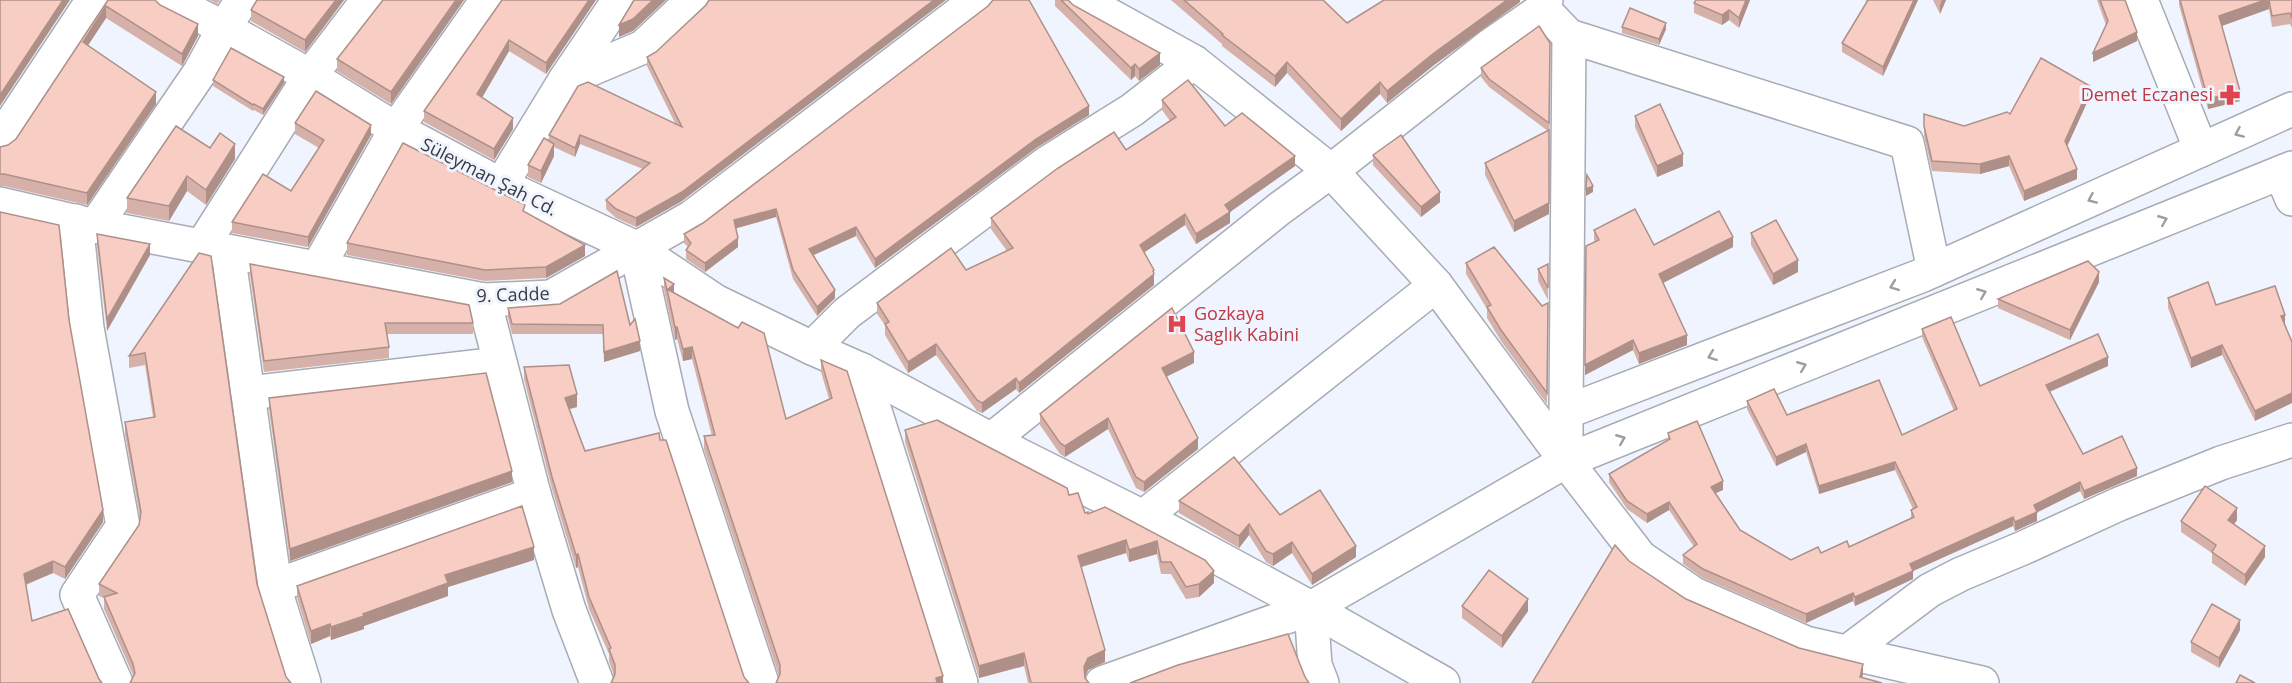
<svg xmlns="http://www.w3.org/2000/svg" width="2292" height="683" viewBox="0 0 2292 683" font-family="'Open Sans',sans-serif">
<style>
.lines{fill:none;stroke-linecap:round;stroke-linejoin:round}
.street-casing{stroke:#a7abb4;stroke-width:36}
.secondary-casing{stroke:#a7abb4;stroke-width:36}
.street{stroke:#fff;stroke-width:33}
.secondary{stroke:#fff;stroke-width:33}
.wall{fill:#d5b1a9}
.shaded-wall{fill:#ae9089}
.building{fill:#f8cec4;stroke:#ae9089;stroke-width:1.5}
.oneway{stroke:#9c9d9f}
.labels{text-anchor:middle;stroke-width:6;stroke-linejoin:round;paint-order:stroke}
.health-label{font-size:18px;fill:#be3a42;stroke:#eff4fe;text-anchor:end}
.street-label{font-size:18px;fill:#393b3f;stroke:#eff4fe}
</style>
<rect width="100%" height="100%" fill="#eff4fe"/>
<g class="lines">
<g class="street-casing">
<g id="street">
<polyline points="169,0 224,28 310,76 396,129 501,185 636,248 672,411 762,683"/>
<polyline points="1082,0 1194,62 1331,171 1436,285 1566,461 1311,608 1102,683"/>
<polyline points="2141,0 2201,150"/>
<polyline points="1543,9 1569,36 1907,143 1934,270"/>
<polyline points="1194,62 1132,110 1047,163 847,313 812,348 862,370 1019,455 1143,517 1311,608 1443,683"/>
<polyline points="565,80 643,47 693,0"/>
<polyline points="0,140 93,0"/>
<polyline points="2281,173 2292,199"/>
<polyline points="501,185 565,80 619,0"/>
<polyline points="76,221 87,328 123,526 77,595 116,683"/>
<polyline points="95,226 200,72 224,28 242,0"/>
<polyline points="202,246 310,76 368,0"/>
<polyline points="228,252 276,593 304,683"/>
<polyline points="317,269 396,129 487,0"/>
<polyline points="862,370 961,683"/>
<polyline points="248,393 499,364"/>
<polyline points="1566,412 1569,36"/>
<polyline points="991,440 1279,209 1331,171 1491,45 1543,9 1546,0"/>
<polyline points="534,494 569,610 597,683"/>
<polyline points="1143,517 1436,285"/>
<polyline points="275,586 534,494 484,300"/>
<polyline points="1311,608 1315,665 1322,683"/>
<polyline points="1846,653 1930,590 1961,574 2023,548 2119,504 2221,463 2292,440"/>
</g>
</g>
<g class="secondary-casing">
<g id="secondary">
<polyline points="0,204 95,226 484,300 551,297 692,217 977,0"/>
<polyline points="636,248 715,301 812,348"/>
<polyline points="1566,461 2292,168"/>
<polyline points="1982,683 1806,643 1694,594 1640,557 1566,461 1566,412 1923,275 2292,109"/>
</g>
</g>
<use href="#street" class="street"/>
<use href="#secondary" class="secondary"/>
</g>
<g class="wall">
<polygon points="108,0 198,36 182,66 106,18 88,45 156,104 87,205 4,186 0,186 0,147 8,145 16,139"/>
<polygon points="210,0 220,0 217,4"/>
<polygon points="257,0 344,0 305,52 251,21 251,10"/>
<polygon points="464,0 391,104 337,71 337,59"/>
<polygon points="502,0 596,0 546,74 509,51 482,98 513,129 494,160 424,122 424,111"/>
<polygon points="1055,0 1068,0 1073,5 1160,65 1139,81 1135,76 1131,80 1055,6"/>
<polygon points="1171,0 1323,0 1347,23 1520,0 1520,2 1434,65 1387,103 1380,94 1341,131 1287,73 1275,87 1222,46 1222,44"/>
<polygon points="1750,0 1739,28 1729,20 1722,25 1694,13 1694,3"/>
<polygon points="1865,0 1918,0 1883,76 1842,52 1842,43 1867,1"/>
<polygon points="1933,0 1946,0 1940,14"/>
<polygon points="2097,0 2125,0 2137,41 2093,62 2106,25"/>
<polygon points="2179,0 2292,0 2292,28 2290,24 2272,27 2269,9 2221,26 2240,101 2208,109 2179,5"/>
<polygon points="706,5 682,201 636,227 616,218 606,209 606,200 643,169 580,144 575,157 554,147 554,156 541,183 528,177 528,165 549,141 549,135 676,125 647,66 647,57 656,52"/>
<polygon points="988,6 1089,115 1036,148 875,268 856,236 814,255 835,298 817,316 793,279 776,217 736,228 738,247 705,272 686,259 686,250 688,247 684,243 684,234 703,223"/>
<polygon points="1622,27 1666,29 1659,45 1622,33"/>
<polygon points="1550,43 1549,214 1514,232 1485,175 1485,163 1548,131 1489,87 1481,77 1481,68"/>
<polygon points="213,80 284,83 263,115 254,110 253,111 213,86"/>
<polygon points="2090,96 2067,146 2077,179 2024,201 2009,166 1980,174 1932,171 1924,136 1924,114 1964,126 2010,114"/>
<polygon points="1162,100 1225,126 1295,166 1230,212 1230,223 1196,244 1185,225 1145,252 1154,285 1019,393 1016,389 982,413 977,411 936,355 908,373 885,335 885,325 877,314 877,303 966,270 1007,251 991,229 991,218 1126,150 1170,121 1162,110"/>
<polygon points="1635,116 1683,166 1657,177 1635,127"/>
<polygon points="295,123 371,135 308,247 232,233 232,222 291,191 319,148 295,134"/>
<polygon points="1373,155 1440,202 1421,217 1373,165"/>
<polygon points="235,159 206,205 187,191 169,221 127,213 127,198"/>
<polygon points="1594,230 1654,245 1733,247 1663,283 1687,345 1639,364 1633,350 1585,375 1595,242 1594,240"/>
<polygon points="1751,233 1798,272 1773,285 1751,245"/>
<polygon points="97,234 150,255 107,331 97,246"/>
<polygon points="347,243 585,256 546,278 485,281 347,255"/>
<polygon points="199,253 257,584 286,677 131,682 133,675 104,609 104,598 99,596 99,584 139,525 140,517 125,434 125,422 153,417 145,365 129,368 129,356"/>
<polygon points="1466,263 1542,306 1548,303 1547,404 1501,341 1487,318 1487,309 1466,274"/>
<polygon points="250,264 473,323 473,334 387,334 389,347 389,358 264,372 250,275"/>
<polygon points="1548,264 1548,300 1538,281 1538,269"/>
<polygon points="664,278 674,293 786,419 829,399 821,372 821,360 943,683 779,676 704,449 704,436 712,436 692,359 683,361 677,339 675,340 664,290"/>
<polygon points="2099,282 2070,340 1998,308 1998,299"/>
<polygon points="2168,298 2216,305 2285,324 2284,325 2255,421 2222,355 2191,368 2168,308"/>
<polygon points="508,308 630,325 640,351 604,362 603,334 512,334 508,318"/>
<polygon points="69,320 103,522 65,579 53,573 26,585 32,621 99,679 0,683"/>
<polygon points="1922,329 1980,386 2108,366 2050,392 2083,454 2137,476 2084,499 2080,491 2037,512 2037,521 2015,531 2013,526 1913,571 1913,579 1855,606 1853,601 1806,623 1703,578 1683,564 1683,555 1694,547 1669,510 1647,523 1627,509 1609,482 1609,474 1668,441 1668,433 1723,490 1716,493 1740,530 1791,560 1849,547 1911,518 1911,510 1913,509 1895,470 1819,494 1806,452 1776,466 1747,409 1747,401 1787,415 1902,435 1954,411 1922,337"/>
<polygon points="1194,363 1167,376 1198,449 1144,492 1136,488 1108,429 1065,457 1060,454 1040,425 1040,414"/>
<polygon points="524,367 577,407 570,409 585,451 660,440 744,677 612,682 614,676 609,661 609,654 589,609 578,567 576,568 552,489 524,379"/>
<polygon points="269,398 512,482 290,561 269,409"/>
<polygon points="905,430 1069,495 1085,513 1088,514 1105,507 1214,583 1199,597 1186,599 1171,574 1161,574 1157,554 1129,562 1126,553 1081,567 1105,662 1088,670 1085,678 1089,683 1028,683 1024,666 979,678 905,442"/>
<polygon points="1179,501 1280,515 1356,557 1312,585 1292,553 1273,566 1266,562 1249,535 1239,548 1179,513"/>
<polygon points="2237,520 2234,524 2265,557 2245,586 2212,563 2212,553 2181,532 2181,521"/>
<polygon points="534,560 448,587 448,596 364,626 364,629 331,640 330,636 311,644 297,598 297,586"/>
<polygon points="1462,606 1528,611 1502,648 1462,618"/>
<polygon points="2240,630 2219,668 2191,652 2191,642"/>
</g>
<g class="shaded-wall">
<polygon points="63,0 70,0 0,106 0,95"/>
<polygon points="336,0 344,0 305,52 305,40"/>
<polygon points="456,0 464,0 391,104 391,92"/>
<polygon points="589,0 596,0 546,74 546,63"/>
<polygon points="653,0 666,0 633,31 619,37 619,25"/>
<polygon points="934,0 946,0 682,201 636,227 636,218"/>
<polygon points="1507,0 1520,0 1520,2 1434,65 1387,103 1387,91 1434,53"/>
<polygon points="1746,0 1750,0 1739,28 1739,18"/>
<polygon points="1914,0 1918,0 1883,76 1883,67"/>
<polygon points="1942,0 1946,0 1940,14 1940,5"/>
<polygon points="2265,0 2269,0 2269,9 2219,27 2219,16"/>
<polygon points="106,6 106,18 83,53 83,42"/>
<polygon points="1729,10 1729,20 1722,25 1722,15"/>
<polygon points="1666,23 1666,29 1659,45 1659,39"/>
<polygon points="198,24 198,36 182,66 182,54"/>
<polygon points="2137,32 2137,41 2093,62 2093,53"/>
<polygon points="509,40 509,51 477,106 477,94"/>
<polygon points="1160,53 1160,65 1139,81 1139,69"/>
<polygon points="1287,62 1287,73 1275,87 1275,76"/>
<polygon points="1135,64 1135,76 1131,80 1131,68"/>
<polygon points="284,77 284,83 263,115 263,109"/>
<polygon points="1380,82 1380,94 1341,131 1341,119"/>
<polygon points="2090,86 2090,96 2065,151 2065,141"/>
<polygon points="2240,91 2240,101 2208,109 2208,99"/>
<polygon points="156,92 156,104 87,205 87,193"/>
<polygon points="1089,106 1089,115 1036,148 875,268 875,259 1036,139"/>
<polygon points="513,118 513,129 494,160 494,149"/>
<polygon points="371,125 371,135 308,247 308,237"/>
<polygon points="1549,130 1549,214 1514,232 1514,221"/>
<polygon points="580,135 580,144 575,157 575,148"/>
<polygon points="235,144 235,159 206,205 206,190"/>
<polygon points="554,144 554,156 541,183 541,171"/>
<polygon points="1683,154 1683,166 1657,177 1657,166"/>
<polygon points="1295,156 1295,166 1230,212 1230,223 1196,244 1196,234 1225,205"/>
<polygon points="2009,156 2009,166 1980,174 1980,164"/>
<polygon points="2077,169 2077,179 2024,201 2024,191"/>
<polygon points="187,176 187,191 169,221 169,206"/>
<polygon points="1593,186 1593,192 1586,196 1586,189"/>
<polygon points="1440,192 1440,202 1421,217 1421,207"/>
<polygon points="776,209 776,217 734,229 734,220"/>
<polygon points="1185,214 1185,225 1140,255 1140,245"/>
<polygon points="856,227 856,236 809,257 809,249"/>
<polygon points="1733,237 1733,247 1659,285 1659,274"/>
<polygon points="738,238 738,247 705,272 705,263"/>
<polygon points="150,244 150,255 107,331 107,319"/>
<polygon points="585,245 585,256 546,278 546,267"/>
<polygon points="1798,260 1798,272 1773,285 1773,274"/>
<polygon points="1154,270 1154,285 1019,393 1019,383"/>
<polygon points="2099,272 2099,282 2070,340 2070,330"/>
<polygon points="674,284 674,296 667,290"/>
<polygon points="835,290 835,298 817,316 817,307"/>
<polygon points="2285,315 2285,324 2281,326 2281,316"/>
<polygon points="675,327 677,327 677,339 675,340"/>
<polygon points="1687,335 1687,345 1639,364 1639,353"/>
<polygon points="1633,340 1633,350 1585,375 1585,365"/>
<polygon points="640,341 640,351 604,362 604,352"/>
<polygon points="936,344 936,355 908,373 908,362"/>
<polygon points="2222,345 2222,355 2191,368 2191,358"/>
<polygon points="692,347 692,359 683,361 683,349"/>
<polygon points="1194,352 1194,363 1162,379 1162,368"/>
<polygon points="2108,357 2108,366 2046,393 2046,385"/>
<polygon points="1016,378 1016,389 982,413 982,403"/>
<polygon points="2292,393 2292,403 2255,421 2255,411"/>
<polygon points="577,394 577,407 565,410 565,398"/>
<polygon points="1108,418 1108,429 1065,457 1065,446"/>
<polygon points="1198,438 1198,449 1144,492 1144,482"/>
<polygon points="1806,444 1806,452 1776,466 1776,457"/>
<polygon points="1895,462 1895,470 1819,494 1819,486"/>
<polygon points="2137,468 2137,476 2084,499 2084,491"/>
<polygon points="512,471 512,482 290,561 290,549"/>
<polygon points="1723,481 1723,490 1711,495 1711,487"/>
<polygon points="2080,482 2080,491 2034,514 2034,505"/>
<polygon points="1669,502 1669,510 1647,523 1647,514"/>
<polygon points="2237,508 2237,520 2228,532 2228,520"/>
<polygon points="103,510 103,522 65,579 65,567"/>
<polygon points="2037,512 2037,521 2015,531 2015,522"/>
<polygon points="2013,517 2013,526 1913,571 1913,579 1855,606 1855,597 1910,564"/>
<polygon points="1249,524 1249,535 1239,548 1239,536"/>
<polygon points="1126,540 1126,553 1078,568 1078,556"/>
<polygon points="1157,541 1157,554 1129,562 1129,550"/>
<polygon points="1292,542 1292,553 1273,566 1273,554"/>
<polygon points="1356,546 1356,557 1312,585 1312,574"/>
<polygon points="2265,546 2265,557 2245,586 2245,575"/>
<polygon points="534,547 534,560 448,587 448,596 364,626 364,629 331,640 331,627 363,614 445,575"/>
<polygon points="578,554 578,567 576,568 576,555"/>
<polygon points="53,561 53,573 24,585 24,574"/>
<polygon points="1214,571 1214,583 1199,597 1199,584"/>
<polygon points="1853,593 1853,601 1806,623 1806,614"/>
<polygon points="1528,599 1528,611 1502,648 1502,636"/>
<polygon points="2240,620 2240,630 2219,668 2219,658"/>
<polygon points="330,624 330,636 311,644 311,631"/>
<polygon points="1105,650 1105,662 1088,670 1084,679 1084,667 1088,658"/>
<polygon points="1024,653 1024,666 979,678 979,666"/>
<polygon points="1863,664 1863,675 1861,683 1860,677"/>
<polygon points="943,676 943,683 936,683 936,678"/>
</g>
<g class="building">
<polygon points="0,0 63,0 0,95"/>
<polygon points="108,0 155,0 160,5 198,24 182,54 106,6 83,42 156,92 87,193 4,174 0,174 0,147 8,145 16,139"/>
<polygon points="257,0 336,0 305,40 251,10"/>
<polygon points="383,0 456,0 391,92 337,59"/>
<polygon points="502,0 589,0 546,63 509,40 477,94 513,118 494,149 424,111"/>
<polygon points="634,0 653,0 633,19 619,25"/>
<polygon points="709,0 934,0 682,192 636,218 616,209 606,200 650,163 580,135 575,148 549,135 578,86 588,82 682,127 647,57 656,52 706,5"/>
<polygon points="993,0 1029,0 1089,106 1036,139 875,259 856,227 809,249 835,290 817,307 793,270 776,209 734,220 738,238 705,263 686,250 691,243 684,234 703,223 988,6"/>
<polygon points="1061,0 1068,0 1073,5 1160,53 1139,69 1135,64 1131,68"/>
<polygon points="1184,0 1323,0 1347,23 1384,0 1507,0 1434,53 1387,91 1380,82 1341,119 1287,62 1275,76 1222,35 1223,34"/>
<polygon points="1696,0 1746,0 1739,18 1729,10 1722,15 1694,3"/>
<polygon points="1868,0 1914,0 1883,67 1842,43"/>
<polygon points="2100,0 2125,0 2137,32 2093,53 2108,21"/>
<polygon points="2180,0 2265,0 2219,16 2240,91 2208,99"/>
<polygon points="2269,0 2292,0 2292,18 2290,13 2272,16"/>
<polygon points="1630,8 1666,23 1659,39 1622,27"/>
<polygon points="1539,26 1550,43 1549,123 1489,79 1481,68"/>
<polygon points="231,48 284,77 263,109 254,104 253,105 213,80"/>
<polygon points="2041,58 2090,86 2065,141 2077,169 2024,191 2009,156 1980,164 1932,161 1924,126 1924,114 1964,126 2007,112 2010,114"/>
<polygon points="1188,80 1225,126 1242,113 1295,156 1225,205 1230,212 1196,234 1185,214 1140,245 1154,270 1153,271 1154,274 1019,383 1016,378 982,403 977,400 936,344 908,362 885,324 889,322 877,303 951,248 966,270 1013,248 991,218 1058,168 1114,132 1126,150 1176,117 1162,100"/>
<polygon points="316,91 371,125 308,237 232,222 263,174 291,191 324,140 295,123"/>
<polygon points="1660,104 1683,154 1657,166 1635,116"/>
<polygon points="176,126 210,148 220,133 235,144 206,190 187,176 169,206 127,198"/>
<polygon points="1549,130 1549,203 1514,221 1485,163"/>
<polygon points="1401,135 1440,192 1421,207 1373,155"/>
<polygon points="544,138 554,144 541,171 528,165"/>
<polygon points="403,143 525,205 523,211 585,245 546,267 485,270 347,243"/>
<polygon points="1587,175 1593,186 1586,189"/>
<polygon points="1635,209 1654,245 1719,211 1733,237 1659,274 1687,335 1639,353 1633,340 1585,365 1586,246 1599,240 1594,230"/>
<polygon points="0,212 59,225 69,320 103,510 65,567 53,561 24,574 32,621 68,609 99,679 102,683 0,683"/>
<polygon points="1776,220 1798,260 1773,274 1751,233"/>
<polygon points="97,234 150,244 107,319"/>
<polygon points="1494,247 1542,306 1548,303 1547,393 1501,330 1487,307 1491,305 1466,263"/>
<polygon points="199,253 211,256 257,584 286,677 291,683 130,683 135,673 133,664 104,597 117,593 99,584 139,525 141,512 125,422 155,417 145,353 129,356"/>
<polygon points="2088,261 2099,272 2070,330 1998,299"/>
<polygon points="250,264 469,305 473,323 385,323 389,347 264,361"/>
<polygon points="1548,264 1548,288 1538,269"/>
<polygon points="617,271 630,325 635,319 640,341 604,352 603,325 512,324 508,308 560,304"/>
<polygon points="664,278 674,284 667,290"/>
<polygon points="2208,282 2216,305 2275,286 2285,315 2281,316 2292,342 2292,393 2255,411 2222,345 2191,358 2168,298"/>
<polygon points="667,289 738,328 742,322 764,333 786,419 832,398 821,360 847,371 943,676 936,678 937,683 776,683 780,674 780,665 704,436 715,435 692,347 683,349 677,327 675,327"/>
<polygon points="1172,308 1194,352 1162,368 1198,438 1144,482 1136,477 1108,418 1065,446 1060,443 1040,414"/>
<polygon points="1951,317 1980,386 2098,334 2108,357 2046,385 2083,454 2122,436 2137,468 2084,491 2080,482 2034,505 2037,512 2015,522 2013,517 1910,564 1913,571 1855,597 1853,593 1806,614 1703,569 1683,555 1697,544 1669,502 1647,514 1627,501 1609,474 1670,439 1668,433 1697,421 1723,481 1711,487 1740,530 1791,560 1818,547 1821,553 1847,541 1849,547 1914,517 1911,510 1917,507 1895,462 1819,486 1806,444 1776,457 1747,401 1774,389 1787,415 1879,380 1902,435 1957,409 1922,329"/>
<polygon points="569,365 577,394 565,398 585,451 659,433 660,440 666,440 744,677 749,683 611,683 615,674 615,665 609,649 611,648 589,597 578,554 576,555 552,477 524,367"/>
<polygon points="486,373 512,471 290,549 269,398"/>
<polygon points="937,420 1067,488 1069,495 1078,493 1085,513 1088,512 1088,514 1105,507 1205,560 1214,571 1199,584 1186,587 1171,562 1161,562 1157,541 1129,550 1126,540 1078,556 1105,650 1088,658 1084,667 1085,678 1089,683 1031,683 1024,653 979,666 905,430"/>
<polygon points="1234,457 1280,515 1320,490 1356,546 1312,574 1292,542 1273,554 1266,551 1249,524 1239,536 1179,501"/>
<polygon points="2205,486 2237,508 2228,520 2265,546 2245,575 2212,552 2216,545 2181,521"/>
<polygon points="522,506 534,547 445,575 448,583 363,614 364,616 331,627 330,624 311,631 297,586"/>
<polygon points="1615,545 1629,561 1686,599 1799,648 1863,664 1860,677 1882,683 1532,683"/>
<polygon points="1489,570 1528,599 1502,636 1462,606"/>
<polygon points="2212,604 2240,620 2219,658 2191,642"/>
<polygon points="1288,634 1305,677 1309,683 1130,683 1178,665"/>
<polygon points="2240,675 2255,683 2236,683"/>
</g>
<defs><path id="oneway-chevron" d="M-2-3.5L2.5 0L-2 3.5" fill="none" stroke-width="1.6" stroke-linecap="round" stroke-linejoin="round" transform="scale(1.5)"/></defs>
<g class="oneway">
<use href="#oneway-chevron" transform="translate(2239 133) rotate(156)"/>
<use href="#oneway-chevron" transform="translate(2092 199) rotate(156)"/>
<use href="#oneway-chevron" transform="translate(2163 220) rotate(-22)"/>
<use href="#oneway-chevron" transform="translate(1894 286) rotate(159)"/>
<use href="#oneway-chevron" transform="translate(1982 293) rotate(-22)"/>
<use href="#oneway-chevron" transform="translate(1712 356) rotate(159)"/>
<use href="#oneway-chevron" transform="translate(1802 366) rotate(-22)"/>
<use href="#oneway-chevron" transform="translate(1621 439) rotate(-22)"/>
</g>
<defs>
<g id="pharmacy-bare" transform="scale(1.62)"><path d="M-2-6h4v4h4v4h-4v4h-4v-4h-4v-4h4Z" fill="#e0444e" stroke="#eff4fe" stroke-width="2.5" paint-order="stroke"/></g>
<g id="hospital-bare" transform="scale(1.62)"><path d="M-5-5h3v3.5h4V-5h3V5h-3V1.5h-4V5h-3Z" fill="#e0444e" stroke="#eff4fe" stroke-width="2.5" paint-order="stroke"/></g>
</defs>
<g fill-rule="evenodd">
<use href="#pharmacy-bare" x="2230" y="95"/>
<use href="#hospital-bare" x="1177" y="324"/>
</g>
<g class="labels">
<g class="health-label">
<text x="2213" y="101">Demet Eczanesi</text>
<text x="1194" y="320" text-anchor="start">Gozkaya<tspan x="1194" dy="21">Saglık Kabini</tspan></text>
</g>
<g class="street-label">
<text transform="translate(489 177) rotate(27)" y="6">Süleyman Şah Cd.</text>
<text transform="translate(513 295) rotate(-2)" y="6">9. Cadde</text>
</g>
</g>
</svg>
